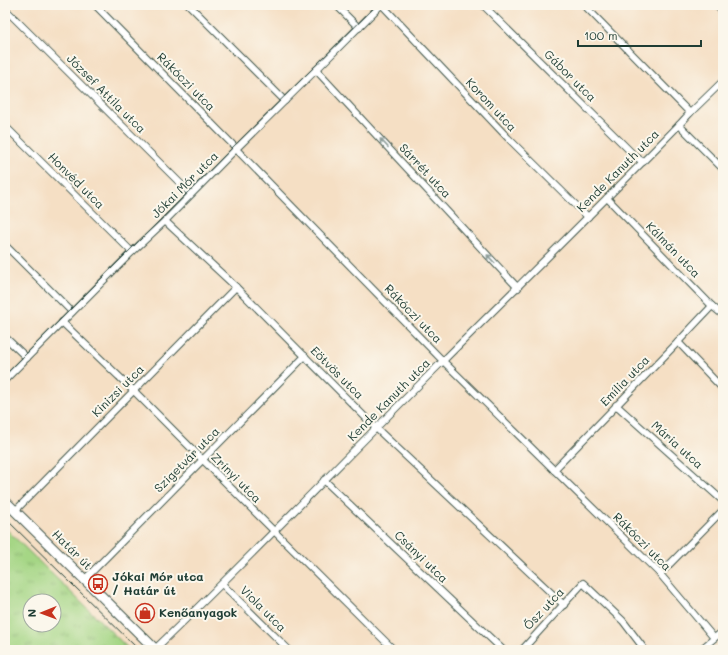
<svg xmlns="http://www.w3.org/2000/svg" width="728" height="655" viewBox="0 0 728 655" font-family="Mali,sans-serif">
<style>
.grass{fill:url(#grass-tufts);stroke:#628a5c;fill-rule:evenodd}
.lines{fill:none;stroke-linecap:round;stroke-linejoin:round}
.minor-casing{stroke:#3f554a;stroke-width:8}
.secondary-casing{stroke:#3f554a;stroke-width:11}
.minor{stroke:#fff;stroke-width:6}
.secondary{stroke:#fff;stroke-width:9}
.tram{stroke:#1f3d34;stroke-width:1}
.oneway{stroke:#8f9e9a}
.labels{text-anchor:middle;stroke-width:4;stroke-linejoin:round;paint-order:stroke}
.street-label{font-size:12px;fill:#1f3d34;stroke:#fbf7ec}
.poi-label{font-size:12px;font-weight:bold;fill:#1f3d34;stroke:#fbf7ec;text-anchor:start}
</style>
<defs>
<pattern id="grass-tufts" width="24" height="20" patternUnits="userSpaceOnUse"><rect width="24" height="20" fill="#a5d685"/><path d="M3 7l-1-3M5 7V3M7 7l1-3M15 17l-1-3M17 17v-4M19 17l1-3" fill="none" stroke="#86af6e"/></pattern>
</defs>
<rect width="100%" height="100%" fill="#fbf7ec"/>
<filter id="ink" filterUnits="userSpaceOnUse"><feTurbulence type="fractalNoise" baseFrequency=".025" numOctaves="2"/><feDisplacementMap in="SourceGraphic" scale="8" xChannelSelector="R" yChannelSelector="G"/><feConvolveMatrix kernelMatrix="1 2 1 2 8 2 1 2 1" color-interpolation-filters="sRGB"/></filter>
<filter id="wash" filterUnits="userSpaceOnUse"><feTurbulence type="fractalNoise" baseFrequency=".012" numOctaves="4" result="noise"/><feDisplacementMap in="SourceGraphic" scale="16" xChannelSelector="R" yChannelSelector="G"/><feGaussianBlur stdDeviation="0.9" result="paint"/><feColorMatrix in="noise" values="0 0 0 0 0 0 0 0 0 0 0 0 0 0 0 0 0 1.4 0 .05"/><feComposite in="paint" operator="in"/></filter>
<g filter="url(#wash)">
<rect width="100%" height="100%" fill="#f5dfc4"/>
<path class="grass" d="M5 528 130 650H5ZM30 601H54V625H30Z"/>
</g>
<g filter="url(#ink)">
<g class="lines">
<g class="minor-casing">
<g id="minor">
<polyline points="95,5 234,146 236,149 443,361 660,574 714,638"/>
<polyline points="189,5 285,101"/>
<polyline points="336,5 359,28"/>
<polyline points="382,5 508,138 588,217"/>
<polyline points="483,5 635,156 643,162"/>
<polyline points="584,5 690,113"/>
<polyline points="716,5 723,12"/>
<polyline points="5,9 191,194"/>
<polyline points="316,70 518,288"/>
<polyline points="679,125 723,169"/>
<polyline points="5,126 132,252"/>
<polyline points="607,198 712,306 723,315"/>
<polyline points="165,221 236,287 376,428 564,605"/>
<polyline points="5,245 72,312"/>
<polyline points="62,322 134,391 274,531 394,650"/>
<polyline points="5,337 27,358"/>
<polyline points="678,342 723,389"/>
<polyline points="5,380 132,252 165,221 236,149 316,70 381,5"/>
<polyline points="616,405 723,501"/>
<polyline points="554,470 678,342 712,306"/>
<polyline points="324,480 503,650"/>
<polyline points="15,511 236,287"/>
<polyline points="660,574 723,510"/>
<polyline points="84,580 305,356"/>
<polyline points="222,584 289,650"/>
<path d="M155 649C253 555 346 457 442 362 521 283 601 205 679 125L690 113 723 81"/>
<polyline points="522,650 583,583 623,621 645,650"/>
<polyline points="700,650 723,631"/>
</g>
</g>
<g class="secondary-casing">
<polyline id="secondary" points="5,501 156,650"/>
</g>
<use href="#minor" class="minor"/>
<use href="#secondary" class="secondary"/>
<g class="tram">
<polyline points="5,375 234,146 377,5"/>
<polyline points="5,518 139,650"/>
</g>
</g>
<defs><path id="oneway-shaft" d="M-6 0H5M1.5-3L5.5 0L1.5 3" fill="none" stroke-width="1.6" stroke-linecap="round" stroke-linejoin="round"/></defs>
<g class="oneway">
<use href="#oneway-shaft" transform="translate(384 143) rotate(-133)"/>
<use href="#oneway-shaft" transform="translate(491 259) rotate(-133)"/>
</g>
</g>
<defs>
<g id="bus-ring" transform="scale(1)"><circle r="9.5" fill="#fbf7ec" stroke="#c8321e" stroke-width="1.5"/><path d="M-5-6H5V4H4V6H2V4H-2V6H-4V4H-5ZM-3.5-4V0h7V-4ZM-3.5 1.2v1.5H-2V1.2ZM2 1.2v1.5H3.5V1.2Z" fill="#c8321e"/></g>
<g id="shop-ring" transform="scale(1)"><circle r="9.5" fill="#fbf7ec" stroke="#c8321e" stroke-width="1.5"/><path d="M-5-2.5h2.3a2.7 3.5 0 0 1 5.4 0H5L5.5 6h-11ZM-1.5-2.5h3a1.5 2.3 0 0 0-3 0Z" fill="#c8321e"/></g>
</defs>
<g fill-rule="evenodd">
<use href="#bus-ring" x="98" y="584"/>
<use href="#shop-ring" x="145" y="613"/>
</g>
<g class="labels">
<g class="street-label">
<text transform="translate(570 76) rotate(45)" y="4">Gábor utca</text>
<text transform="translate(186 82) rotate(45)" y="4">Rákóczi utca</text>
<text transform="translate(106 94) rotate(45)" y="4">József Attila utca</text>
<text transform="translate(491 105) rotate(47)" y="4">Korom utca</text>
<text transform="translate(425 171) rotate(47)" y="4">Sárrét utca</text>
<text transform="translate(618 171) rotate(-45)" y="4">Kende Kanuth utca</text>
<text transform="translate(76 181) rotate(45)" y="4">Honvéd utca</text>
<text transform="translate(185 185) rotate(-45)" y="4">Jókai Mór utca</text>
<text transform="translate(673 250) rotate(46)" y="4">Kálmán utca</text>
<text transform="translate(413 314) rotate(46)" y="4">Rákóczi utca</text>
<text transform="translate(337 373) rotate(45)" y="4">Eötvös utca</text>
<text transform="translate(625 381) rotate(-46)" y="4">Emília utca</text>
<text transform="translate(118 391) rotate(-45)" y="4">Kinizsi utca</text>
<text transform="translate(389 400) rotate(-45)" y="4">Kende Kanuth utca</text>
<text transform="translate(677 445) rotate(42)" y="4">Mária utca</text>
<text transform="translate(187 460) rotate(-45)" y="4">Szigetvár utca</text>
<text transform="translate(236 478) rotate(45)" y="4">Zrínyi utca</text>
<text transform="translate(642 542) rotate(45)" y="4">Rákóczi utca</text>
<text transform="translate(72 550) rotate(45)" y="4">Határ út</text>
<text transform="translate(421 557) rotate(44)" y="4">Csányi utca</text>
<text transform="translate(263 609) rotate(45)" y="4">Viola utca</text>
<text transform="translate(544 609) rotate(-47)" y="4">Ősz utca</text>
</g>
<g class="poi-label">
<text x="112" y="581">Jókai Mór utca<tspan x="112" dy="14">/ Határ út</tspan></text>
<text x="159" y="617">Kenőanyagok</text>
</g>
</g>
<rect width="728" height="655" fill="none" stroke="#fbf7ec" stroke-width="20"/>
<g transform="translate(42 613) rotate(269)"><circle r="19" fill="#fbf7ec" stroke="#a3ada2"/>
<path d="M0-3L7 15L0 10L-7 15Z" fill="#c8321e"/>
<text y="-6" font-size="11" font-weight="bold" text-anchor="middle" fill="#1f3d34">N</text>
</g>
<path d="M578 40v6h123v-6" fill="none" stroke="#1f3d34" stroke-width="2"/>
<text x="584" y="40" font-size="12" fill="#1f3d34" stroke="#fbf7ec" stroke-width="3" paint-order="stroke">100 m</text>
</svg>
